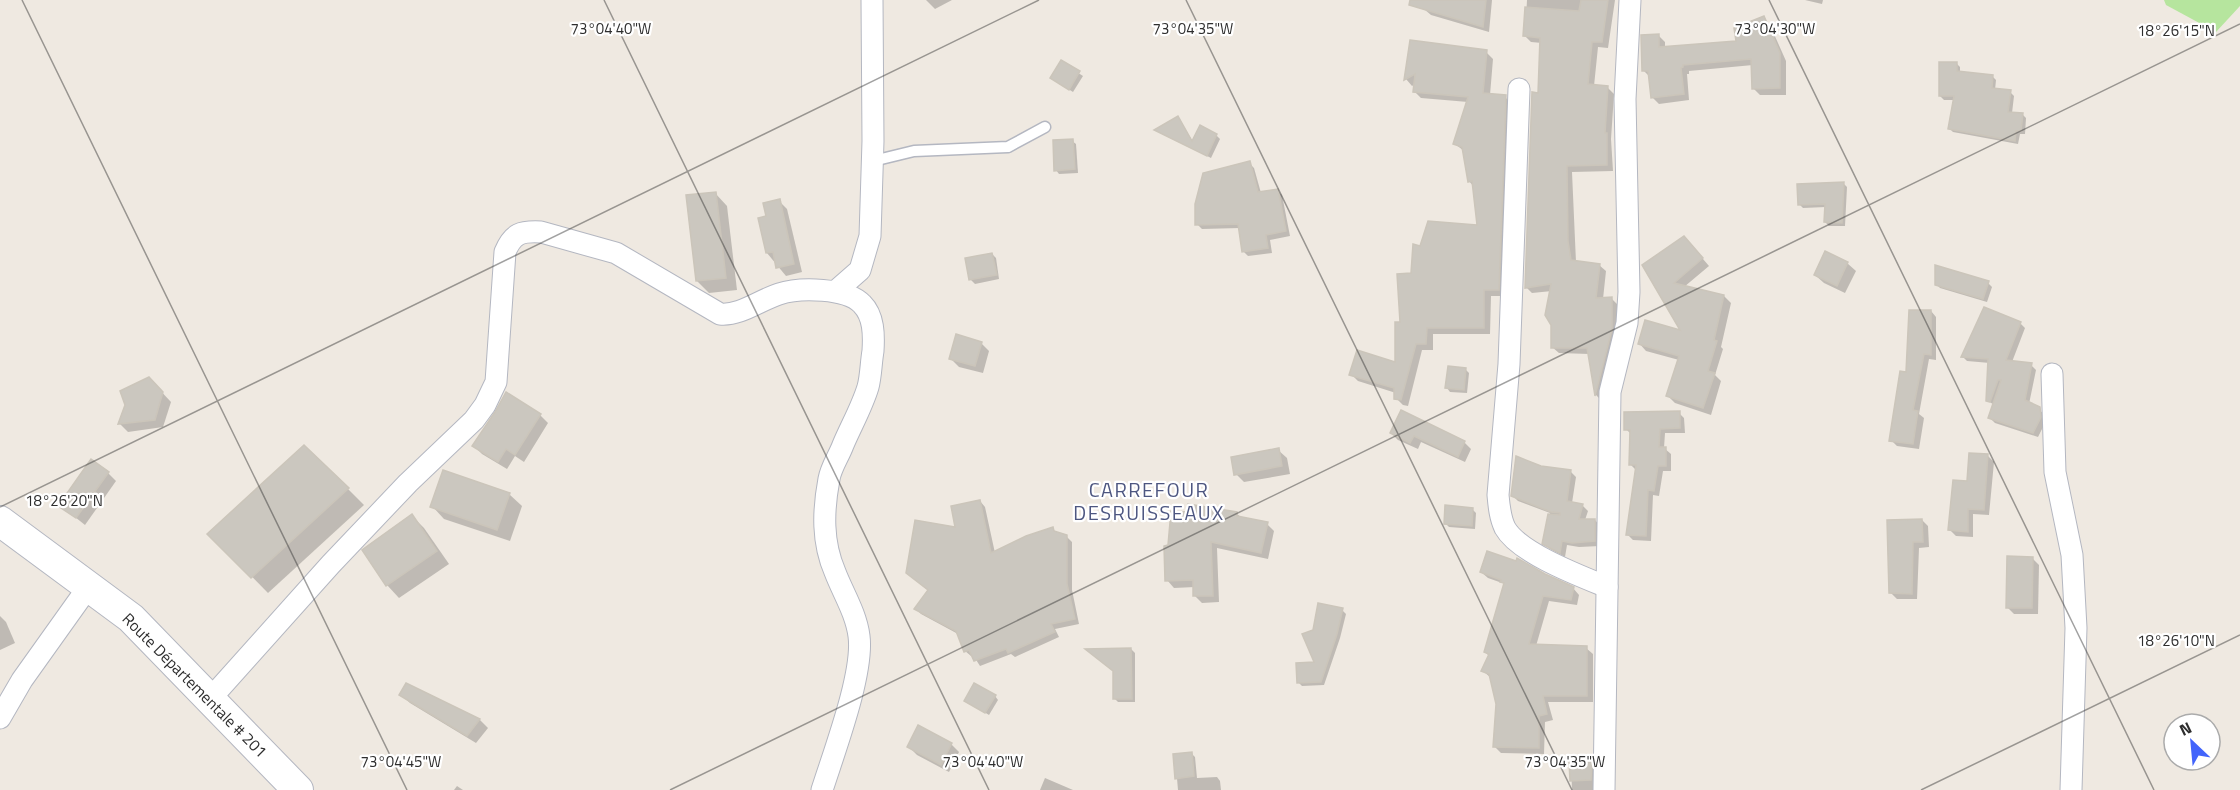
<svg xmlns="http://www.w3.org/2000/svg" width="2240" height="790" viewBox="0 0 2240 790" font-family="'Titillium Web',sans-serif">
<style>
.green{fill:#b6e59e}
.shadow{fill:#0003}
.building{fill:#cbc7bf;stroke:#cbc5ba;stroke-width:1.5}
.lines{fill:none;stroke-linecap:round;stroke-linejoin:round}
.lane-casing{stroke:#b4b7c1;stroke-width:13}
.street-casing{stroke:#b4b7c1;stroke-width:23}
.secondary-casing{stroke:#b4b7c1;stroke-width:32}
.lane{stroke:#fff;stroke-width:10}
.street{stroke:#fff;stroke-width:21}
.secondary{stroke:#fff;stroke-width:30}
.ticks{fill:none;stroke:#2e2e2e;stroke-width:1.5;stroke-opacity:0.45}
.labels{text-anchor:middle;stroke-width:4.5;stroke-linejoin:round;paint-order:stroke}
.street-label{font-size:16px;fill:#2e2e2e;stroke:#fff}
.quarter-label{font-size:20px;letter-spacing:1.5px;fill:#4d5680;stroke:#fff}
.ticks-label{font-size:15px;text-anchor:middle;fill:#2e2e2e;stroke:#fff;stroke-width:4.5;stroke-linejoin:round;paint-order:stroke}
</style>
<rect width="100%" height="100%" fill="#efe9e1"/>
<polygon class="green" points="2164,0 2240,0 2240,6 2216,32 2166,5"/>
<g class="shadow">
<polygon points="926,0 952,0 935,9"/>
<polygon points="1426,0 1492,0 1489,32 1431,15 1424,9"/>
<polygon points="1527,0 1615,0 1608,48 1598,47 1594,86 1607,87 1614,94 1611,139 1613,171 1572,172 1576,262 1599,265 1606,271 1603,299 1612,299 1618,305 1618,336 1601,400 1596,395 1589,354 1559,353 1552,347 1552,291 1532,293 1526,287 1542,43 1531,42 1525,36"/>
<polygon points="1805,0 1823,0 1822,4"/>
<polygon points="1764,18 1770,25 1786,61 1786,95 1760,95 1753,88 1753,65 1689,71 1689,74 1687,74 1689,100 1659,104 1652,97 1650,77 1643,70 1658,35 1665,42 1665,48 1738,42"/>
<polygon points="1411,42 1486,52 1493,59 1490,95 1505,97 1512,104 1505,296 1491,296 1490,334 1433,334 1433,350 1422,350 1408,406 1403,405 1396,398 1396,393 1358,381 1351,374 1396,364 1401,324 1412,274 1479,226 1474,187 1469,181 1464,151 1455,144 1468,102 1421,98 1414,91 1415,84 1412,86 1406,79"/>
<polygon points="1061,62 1083,76 1073,92 1056,81"/>
<polygon points="1956,63 1960,67 1960,73 1992,76 1996,80 1995,90 2010,92 2014,96 2012,113 2022,114 2026,118 2025,134 2020,134 2018,144 1953,132 1950,129 1955,100 1944,100 1940,96"/>
<polygon points="1178,118 1193,142 1216,135 1220,139 1211,158 1157,130"/>
<polygon points="1072,141 1076,144 1078,173 1059,174 1056,170"/>
<polygon points="1249,163 1254,168 1261,193 1277,190 1282,195 1290,236 1270,240 1272,253 1248,256 1243,251 1240,228 1202,229 1197,224"/>
<polygon points="1843,183 1847,187 1845,226 1829,226 1825,222 1826,207 1803,208 1799,204"/>
<polygon points="715,193 727,206 737,290 709,293 697,281"/>
<polygon points="779,201 787,209 802,272 786,276 767,253 767,217"/>
<polygon points="1691,245 1709,266 1684,287 1724,296 1731,303 1721,347 1723,349 1715,375 1721,381 1711,415 1675,403 1668,396 1679,360 1646,351 1639,343 1684,332 1644,265"/>
<polygon points="1826,253 1847,263 1856,271 1845,293 1824,283 1815,275"/>
<polygon points="992,254 996,258 999,279 975,284 971,280 967,259"/>
<polygon points="1988,283 1992,287 1987,302 1940,288 1936,284"/>
<polygon points="1931,311 1936,317 1936,360 1929,359 1919,414 1924,418 1919,449 1897,446 1891,440 1908,374"/>
<polygon points="2020,323 2025,328 2012,362 2031,365 2036,370 2029,404 2045,414 2045,423 2038,437 1995,423 1990,418 1994,405 1987,400 1990,363 1967,361 1963,357"/>
<polygon points="981,343 989,351 983,373 959,367 951,359"/>
<polygon points="1465,369 1469,373 1467,393 1450,392 1447,388"/>
<polygon points="157,387 171,402 163,427 128,432 120,424 127,405"/>
<polygon points="1401,412 1464,442 1471,449 1465,462 1421,442 1418,449 1398,440 1391,433"/>
<polygon points="1679,413 1684,418 1685,433 1665,433 1664,448 1671,454 1671,471 1663,471 1659,496 1653,495 1651,541 1633,540 1627,534 1636,470 1631,465 1632,435 1626,429"/>
<polygon points="540,415 548,423 524,462 515,456 507,469 482,454 474,446"/>
<polygon points="1278,450 1287,458 1290,474 1244,482 1236,474"/>
<polygon points="1988,456 1994,462 1989,515 1973,514 1973,537 1956,536 1950,530 1968,483"/>
<polygon points="1541,467 1571,472 1576,477 1572,503 1582,505 1588,511 1585,520 1595,520 1600,526 1600,546 1579,547 1567,545 1565,557 1550,549 1544,543 1550,513 1518,501 1512,495"/>
<polygon points="108,473 116,481 85,525 60,505"/>
<polygon points="348,489 364,505 268,593 210,534"/>
<polygon points="509,494 522,506 510,541 444,519 432,506"/>
<polygon points="980,501 985,507 995,553 1053,529 1057,534 1066,536 1072,542 1072,590 1079,624 1055,629 1059,637 1015,657 1011,654 980,666 973,655 971,656 965,651 958,634 921,614 916,609 929,591 907,573 957,529"/>
<polygon points="1472,509 1476,513 1475,529 1449,527 1445,523"/>
<polygon points="1188,514 1237,514 1242,518 1267,524 1274,531 1268,559 1217,548 1219,602 1202,603 1195,596 1195,587 1174,588 1167,580 1169,547"/>
<polygon points="412,516 424,528 449,564 399,598 387,585"/>
<polygon points="1922,520 1928,526 1929,547 1919,548 1917,599 1897,599 1891,593"/>
<polygon points="2033,559 2039,565 2038,614 2014,614 2007,607"/>
<polygon points="1481,572 1544,575 1573,588 1579,595 1577,605 1549,601 1536,646 1586,648 1593,654 1593,702 1548,702 1553,720 1545,722 1544,754 1501,753 1495,747 1497,704 1491,678 1483,671 1489,656 1485,652 1505,584 1488,578"/>
<polygon points="1342,610 1346,614 1340,638 1324,685 1302,686 1298,682 1316,663 1315,631"/>
<polygon points="0,616 6,622 15,643 0,650"/>
<polygon points="1131,649 1135,653 1135,702 1118,702 1114,698 1115,671"/>
<polygon points="407,685 480,720 488,728 476,743 410,703 401,695"/>
<polygon points="995,696 998,700 989,715 966,701"/>
<polygon points="951,744 959,752 949,772 917,755 909,747"/>
<polygon points="1192,754 1195,757 1197,778 1217,777 1220,781 1221,790 1178,790 1175,755"/>
<polygon points="1591,762 1597,769 1597,790 1572,790 1571,763"/>
<polygon points="1045,778 1073,790 1040,790"/>
<polygon points="457,786 463,790 454,790"/>
</g>
<g class="building">
<polygon points="1410,0 1486,0 1483,27 1409,5"/>
<polygon points="1581,0 1608,0 1602,42 1592,42 1588,84 1608,86 1605,133 1607,133 1607,165 1567,166 1568,241 1571,260 1600,264 1596,298 1612,297 1612,329 1595,396 1587,348 1551,348 1551,325 1545,315 1551,284 1525,288 1532,92 1538,93 1540,38 1523,36 1525,7 1579,11"/>
<polygon points="1764,16 1780,53 1780,88 1752,89 1751,59 1683,65 1683,67 1681,68 1684,94 1651,98 1648,71 1642,71 1641,35 1659,34 1659,47 1736,41 1734,28"/>
<polygon points="1410,40 1487,50 1483,93 1506,95 1499,290 1484,290 1484,328 1427,328 1426,344 1416,344 1401,400 1394,399 1394,388 1349,375 1357,350 1395,362 1395,322 1400,322 1397,274 1411,273 1413,244 1420,246 1428,221 1477,225 1472,181 1468,182 1462,147 1453,144 1468,97 1413,92 1415,74 1404,80"/>
<polygon points="1061,60 1080,71 1069,90 1050,78"/>
<polygon points="1939,62 1957,62 1957,71 1993,75 1992,88 2011,90 2008,112 2023,113 2021,131 2016,131 2015,141 1948,129 1954,96 1939,96"/>
<polygon points="1178,116 1192,141 1200,125 1217,134 1207,156 1154,130"/>
<polygon points="1073,139 1075,169 1054,171 1053,140"/>
<polygon points="1250,161 1258,192 1278,189 1286,231 1266,235 1268,248 1242,252 1238,224 1195,225 1195,204 1203,173"/>
<polygon points="1844,182 1842,223 1824,222 1825,204 1798,205 1797,184"/>
<polygon points="716,192 726,278 696,281 686,195"/>
<polygon points="780,199 794,264 776,268 773,252 766,253 758,218 766,216 763,203"/>
<polygon points="1684,236 1703,258 1674,283 1724,295 1714,340 1717,341 1708,371 1715,373 1703,408 1666,396 1679,356 1638,344 1645,320 1680,330 1642,265"/>
<polygon points="1825,251 1848,262 1837,286 1814,275"/>
<polygon points="992,253 997,275 969,280 965,258"/>
<polygon points="1935,265 1989,281 1983,299 1935,285"/>
<polygon points="1984,307 2021,322 2006,360 2032,363 2025,400 2040,407 2041,417 2033,433 1988,418 2001,380 1998,380 1990,402 1986,401 1988,359 1961,357"/>
<polygon points="1909,310 1931,310 1931,355 1924,354 1913,410 1918,411 1913,444 1889,441 1900,371 1906,372"/>
<polygon points="956,334 982,342 975,366 949,359"/>
<polygon points="1448,366 1466,368 1464,390 1445,388"/>
<polygon points="149,377 163,392 155,420 118,424 125,405 120,391"/>
<polygon points="506,392 541,414 515,455 506,449 498,462 472,446 495,412"/>
<polygon points="1401,410 1465,441 1458,457 1414,436 1410,443 1390,433"/>
<polygon points="1680,411 1680,428 1660,429 1659,447 1666,447 1666,466 1658,466 1654,491 1648,490 1646,536 1626,535 1636,465 1629,465 1630,430 1624,430 1624,412"/>
<polygon points="304,445 349,488 251,578 207,534"/>
<polygon points="1279,448 1282,466 1234,475 1231,457"/>
<polygon points="1969,453 1988,454 1984,510 1968,509 1968,532 1948,530 1953,480 1967,481"/>
<polygon points="1516,456 1541,466 1571,470 1567,501 1583,504 1579,519 1595,519 1595,541 1572,543 1562,541 1560,553 1542,544 1548,514 1560,515 1560,513 1551,512 1511,496"/>
<polygon points="91,459 109,472 76,518 58,506"/>
<polygon points="443,470 510,493 497,530 430,507"/>
<polygon points="980,500 991,553 1026,536 1053,527 1054,531 1067,535 1067,584 1075,619 1051,624 1055,632 1008,653 1006,649 974,661 969,650 964,652 956,631 914,609 928,590 906,573 915,520 955,527 951,506"/>
<polygon points="1188,504 1237,512 1237,516 1268,522 1261,553 1211,542 1213,596 1193,596 1193,580 1165,581 1164,546 1168,545 1171,511 1187,512"/>
<polygon points="1445,505 1473,508 1472,526 1444,524"/>
<polygon points="412,514 437,551 386,586 362,550"/>
<polygon points="1922,519 1923,542 1913,542 1912,594 1889,593 1887,520"/>
<polygon points="1487,551 1516,561 1517,558 1545,574 1574,587 1571,600 1543,596 1529,644 1587,646 1587,696 1543,696 1547,714 1539,716 1539,748 1493,747 1496,704 1489,674 1481,671 1489,654 1484,652 1504,583 1500,582 1501,580 1480,572"/>
<polygon points="2007,556 2033,557 2032,608 2006,608"/>
<polygon points="1318,603 1343,608 1337,634 1321,682 1297,683 1296,663 1314,662 1302,634 1313,630"/>
<polygon points="1131,648 1132,699 1113,699 1113,671 1085,649"/>
<polygon points="406,683 480,719 467,736 399,695"/>
<polygon points="974,683 996,695 985,713 964,701"/>
<polygon points="918,725 952,743 941,765 907,747"/>
<polygon points="1192,752 1194,776 1175,779 1173,754"/>
<polygon points="1569,761 1592,761 1591,780 1570,781"/>
</g>
<g class="lines">
<g class="lane-casing">
<polyline id="lane" points="873,161 914,151 1008,147 1045,127"/>
</g>
<g class="street-casing">
<g id="street">
<path d="M1519 89 1509 364 1498 495C1499 506 1500 518 1505 528 1519 553 1580 576 1607 587"/>
<polyline points="836,291 860,270 870,236 873,141 872,0"/>
<polyline points="2052,374 2055,472 2072,555 2076,628 2071,790"/>
<path d="M211 698 331 564 408 483 474 420 485 405 496 382 505 252C513 233 521 231 541 232L616 253 720 314C740 316 760 300 779 294 800 287 847 288 862 304 874 316 874 335 873 351 871 362 871 376 868 387 862 407 851 426 843 445 839 456 831 467 829 479 823 511 822 542 835 572 843 593 856 613 859 636 864 673 834 752 822 790"/>
<polyline points="0,718 22,680 89,586"/>
<polyline points="1604,790 1610,392 1627,323 1629,292 1625,99 1630,0"/>
</g>
</g>
<g class="secondary-casing">
<polyline id="secondary" points="0,521 131,618 298,790"/>
</g>
<use href="#lane" class="lane"/>
<use href="#street" class="street"/>
<use href="#secondary" class="secondary"/>
</g>
<path class="ticks" d="M22 0 407 790M604 0 989 790M1186 0 1572 790M1769 0 2154 790M0 507 1039 0M670 790 2240 24M1921 790 2240 635"/>
<g class="labels">
<g class="street-label">
<text transform="translate(195 685) rotate(45)" y="6">Route Départementale # 201</text>
</g>
<g class="quarter-label">
<text x="1149" y="497">CARREFOUR<tspan x="1149" dy="23">DESRUISSEAUX</tspan></text>
</g>
</g>
<g class="ticks-label">
<text x="611" y="34">73°04'40"W</text>
<text x="1193" y="34">73°04'35"W</text>
<text x="1775" y="34">73°04'30"W</text>
<text x="2176" y="36">18°26'15"N</text>
<text x="64" y="506">18°26'20"N</text>
<text x="2176" y="646">18°26'10"N</text>
<text x="401" y="767">73°04'45"W</text>
<text x="983" y="767">73°04'40"W</text>
<text x="1565" y="767">73°04'35"W</text>
</g>
<g transform="translate(2192 742) rotate(334)"><circle r="28" fill="#ffffff" stroke="#ababab" stroke-width="1.5"/>
<path d="M0-4.5L10 22L0 15L-10 22Z" fill="#4264fb"/>
<text y="-9" font-size="16" font-weight="bold" text-anchor="middle" fill="#2e2e2e">N</text>
</g>
</svg>
